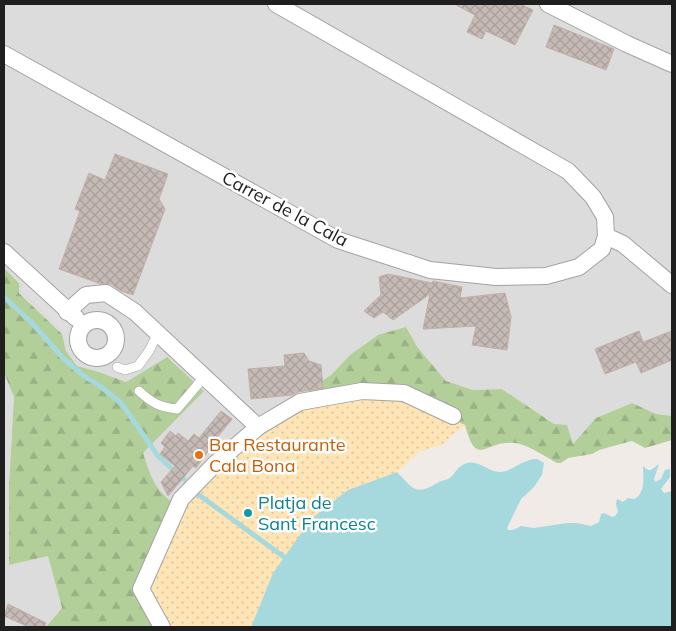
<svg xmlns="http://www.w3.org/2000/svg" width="676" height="631" viewBox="0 0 676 631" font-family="Mulish,sans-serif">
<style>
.residential{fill:#dddcdc}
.forest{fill:url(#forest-firs)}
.sand{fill:url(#sand-dots)}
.parking{fill:#dfdfdf}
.water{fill:#a6d9de}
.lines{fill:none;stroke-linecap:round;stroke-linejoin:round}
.stream{stroke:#a6d9de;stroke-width:5}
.building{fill:url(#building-cross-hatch);stroke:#c2afa8}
.lane-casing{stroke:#a3a3a3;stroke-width:10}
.street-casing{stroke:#a3a3a3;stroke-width:18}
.lane{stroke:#fff;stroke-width:9}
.street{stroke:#fff;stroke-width:16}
.food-dot{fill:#e8710a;stroke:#fff;stroke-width:2}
.culture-dot{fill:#0f9aa8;stroke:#fff;stroke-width:2}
.labels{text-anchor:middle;stroke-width:5;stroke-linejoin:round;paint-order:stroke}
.street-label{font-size:18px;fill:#1f1f1f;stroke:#fff}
.food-label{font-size:18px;fill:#c56008;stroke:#fff;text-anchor:start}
.culture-label{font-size:18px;fill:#0d838f;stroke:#fff;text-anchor:start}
</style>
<defs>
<pattern id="forest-firs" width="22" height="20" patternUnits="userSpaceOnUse" patternTransform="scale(1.25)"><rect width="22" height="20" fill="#b2cf9a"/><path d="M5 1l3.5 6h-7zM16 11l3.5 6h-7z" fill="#99b184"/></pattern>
<pattern id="sand-dots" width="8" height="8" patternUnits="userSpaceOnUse" patternTransform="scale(1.25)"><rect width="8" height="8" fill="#ffe5b5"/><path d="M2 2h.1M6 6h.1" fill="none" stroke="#dac49b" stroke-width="1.8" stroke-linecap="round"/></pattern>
<pattern id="building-cross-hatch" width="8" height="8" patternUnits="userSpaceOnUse" patternTransform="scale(1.25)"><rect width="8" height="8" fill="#c5bab5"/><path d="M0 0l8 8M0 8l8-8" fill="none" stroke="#a99f9b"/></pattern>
</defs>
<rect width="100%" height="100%" fill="#f0ebe6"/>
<g class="residential">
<polygon points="4,4 672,4 672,416 656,414 632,403 596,418 573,444 554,424 502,389 473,390 446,381 418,348 406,327 350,355 331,375 309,389 311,405 179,507 165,498 153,482 142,453 203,391 167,357 126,382 99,372 77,366 66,351 62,334 19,292 19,283 4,268"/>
<polygon points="4,373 14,397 9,485 9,565 48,555 62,608 46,627 4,627"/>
</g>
<g class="forest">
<path d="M4 268 19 283V293L62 334 66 351 77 366 99 372 126 382 167 357 204 391 143 453C152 480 155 491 179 507L169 627H46L62 608 48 556 9 565V485L14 397 4 373Z"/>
<path d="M406 327 418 348 446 381 473 390 502 389 554 424 567 425 573 444 596 418 632 403 656 414 672 416V440L645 448 632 441 628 442 599 450 592 454 568 458 561 463H557C546 457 527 444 515 443 485 439 477 470 465 425L311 405 309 389 331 375 350 355 378 335Z"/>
</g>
<polygon class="sand" points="364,396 401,397 465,425 448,439 443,445 420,451 397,472 348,490 273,573 251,627 169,627 148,593 179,507 261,430 306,406"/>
<polygon class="parking" points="4,259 68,324 66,334 22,291 23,283 4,265"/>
<path class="water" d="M537 459 544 463 542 475 534 487 521 499 507 528 508 530H513L521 526 534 528 567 523H577L591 526 599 522 601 514 604 513 612 517 615 516 618 512 616 504 617 499 623 502 628 498 635 499C646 491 643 478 643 466L648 470H651L659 464 654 479 655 482 661 479 665 470 670 469V477L661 489 664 493 672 491V627H251L273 573 311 519 348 490 397 472C414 490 416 496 439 482 443 480 447 480 450 478 456 473 457 466 467 463 480 460 489 473 501 472 514 470 523 459 537 459Z"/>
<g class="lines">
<g class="stream">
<polyline points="4,297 31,322 64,359 84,376 100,386 121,403 158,456 186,481"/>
<polyline points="199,495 284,557"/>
</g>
</g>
<g class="building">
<polygon points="454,4 520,4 533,10 515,45 486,31 482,39 467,32 475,15"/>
<polygon points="554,25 614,49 606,70 546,47"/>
<polygon points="115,154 168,174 159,199 165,209 133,295 121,291 111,284 101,284 59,269 80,211 75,209 89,173 105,180"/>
<polygon points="388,274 432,283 433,281 462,287 460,298 505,293 511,317 507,350 472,345 476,326 423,329 430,294 393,320 383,312 374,318 364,311 381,295 379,277"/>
<polygon points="639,331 643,342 672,331 672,360 641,373 636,362 605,374 595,349"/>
<polygon points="304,353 309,361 321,365 323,388 298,392 292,395 251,399 248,369 285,366 284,355"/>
<polygon points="221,411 232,419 208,449 209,450 196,468 193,466 168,496 161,482 175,466 160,454 165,447 161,443 170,431 176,436 178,433 188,441 194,434 199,438"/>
<polygon points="8,604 46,623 44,627 29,627 4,616"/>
</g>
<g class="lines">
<g class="lane-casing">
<g id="lane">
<polyline points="117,367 125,370 138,366 149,351 158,333"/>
<path d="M139 391C152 403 159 407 177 409L205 376"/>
</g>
</g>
<g class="street-casing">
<g id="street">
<polyline points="548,4 627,44 672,64"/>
<polyline points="4,54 338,240 430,270 496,277 546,276 579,267 602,249 606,236 605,217 593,197 568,171 276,4"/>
<polyline points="606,236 623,244 672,285"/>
<polyline points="4,252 76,318"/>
<polyline points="67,312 86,295 106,293 135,312 258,427"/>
<circle cx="97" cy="339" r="19"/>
<polyline points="162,627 141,589 181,499 215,464 258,427 300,402 362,391 404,393 453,416"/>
</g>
</g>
<use href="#lane" class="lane"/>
<use href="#street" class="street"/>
</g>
<circle class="food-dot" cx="199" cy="455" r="5"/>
<circle class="culture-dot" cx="248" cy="513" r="5"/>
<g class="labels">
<g class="street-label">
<text transform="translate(285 209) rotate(28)" y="6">Carrer de la Cala</text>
</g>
<g class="food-label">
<text x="209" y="451">Bar Restaurante<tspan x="209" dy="21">Cala Bona</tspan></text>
</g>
<g class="culture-label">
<text x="258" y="509">Platja de<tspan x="258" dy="21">Sant Francesc</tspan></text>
</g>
</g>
<rect width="676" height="631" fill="none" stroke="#1f1f1f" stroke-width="10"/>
</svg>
